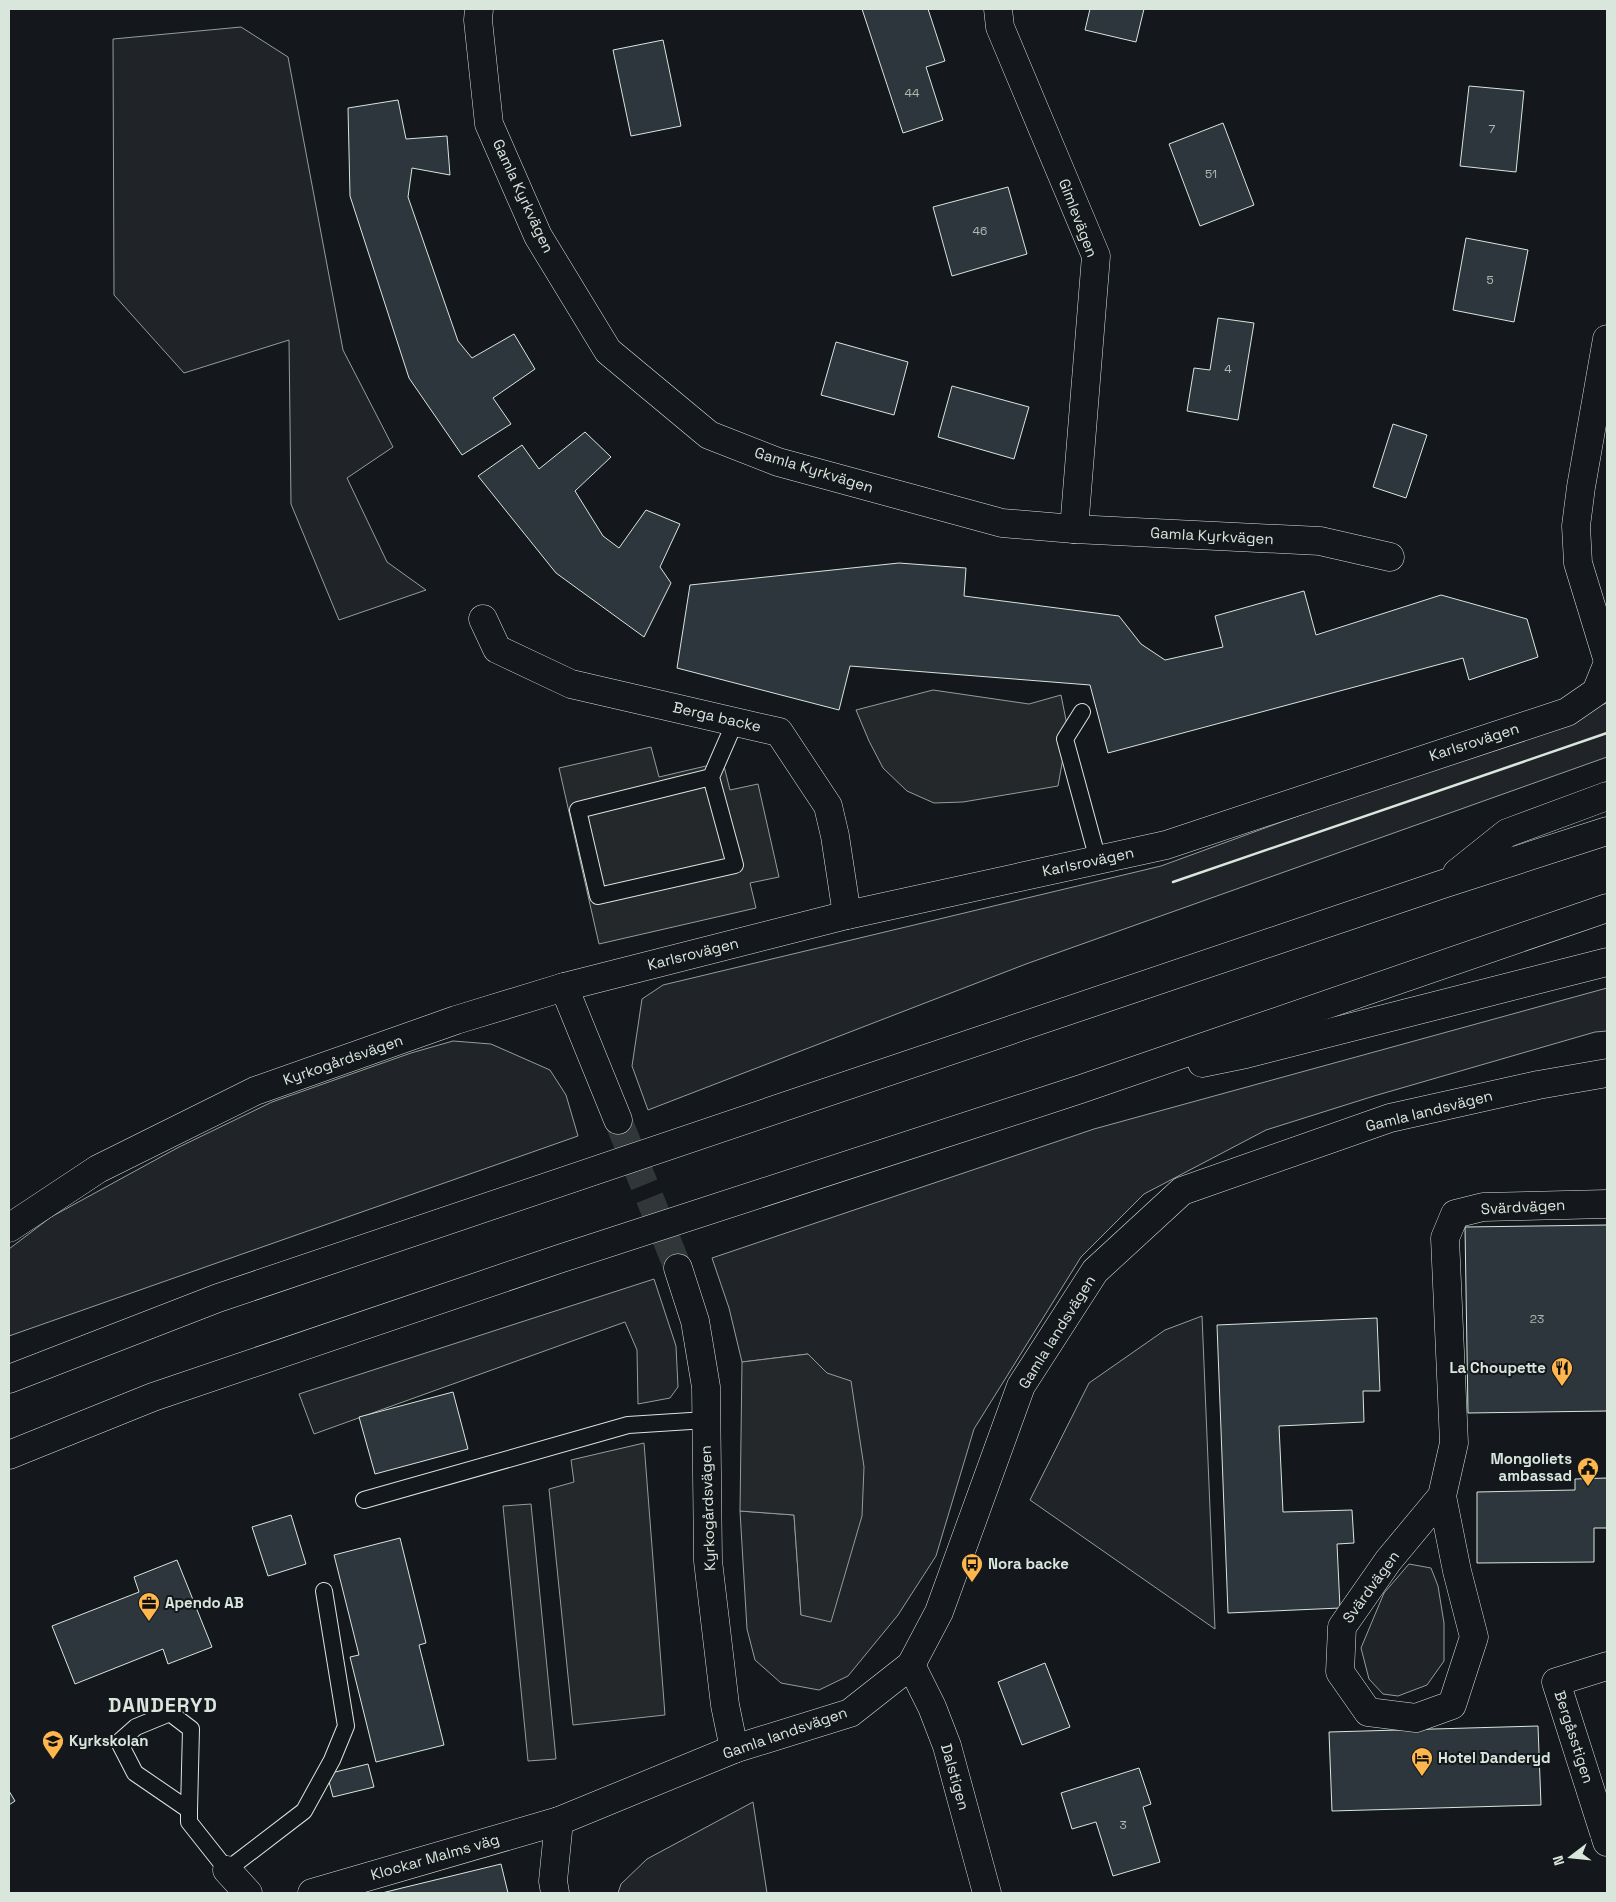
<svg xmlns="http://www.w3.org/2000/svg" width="1616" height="1902" viewBox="0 0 1616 1902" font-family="'Space Grotesk',sans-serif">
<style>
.green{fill:#202428;stroke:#939e99}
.parking{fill:#24282b;stroke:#939e99}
.building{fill:#2c363c;stroke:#d8e6dc}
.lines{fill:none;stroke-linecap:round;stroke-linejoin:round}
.secondary-tunnel{stroke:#313739;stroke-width:28;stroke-dasharray:28 14;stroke-linecap:butt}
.lane-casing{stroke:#d8e6dc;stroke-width:18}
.street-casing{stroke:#d8e6dc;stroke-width:29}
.secondary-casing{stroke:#d8e6dc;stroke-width:29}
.highway-casing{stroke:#d8e6dc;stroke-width:29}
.lane{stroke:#14181c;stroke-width:16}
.street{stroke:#14181c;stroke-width:28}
.secondary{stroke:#14181c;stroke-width:28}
.highway{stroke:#14181c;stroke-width:28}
.wall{stroke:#d8e6dc;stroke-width:2.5}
.labels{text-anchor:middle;stroke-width:4;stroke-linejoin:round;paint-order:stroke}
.number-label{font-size:12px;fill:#adbab4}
.street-label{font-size:15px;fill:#d8e6dc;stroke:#14181c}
.poi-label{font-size:15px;font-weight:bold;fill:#d8e6dc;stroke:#14181c;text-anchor:start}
.district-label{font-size:20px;font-weight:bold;letter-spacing:1px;fill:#d8e6dc;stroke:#14181c}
</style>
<rect width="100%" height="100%" fill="#14181c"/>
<g class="green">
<polygon points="241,27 288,57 343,350 393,447 347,478 387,562 426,590 339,620 291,504 289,340 184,373 114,295 113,39"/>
<polygon points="1607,703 1607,757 1026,964 648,1110 632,1066 642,999 663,985 1161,866"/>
<polygon points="1607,988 1607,1031 1595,1032 1374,1096 1266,1130 1144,1194 1081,1257 974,1429 936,1556 898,1615 848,1676 819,1690 781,1683 755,1660 747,1629 740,1511 794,1515 801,1615 827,1373 808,1354 742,1362 729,1308 712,1258 1094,1129"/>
<polygon points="453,1041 491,1044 550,1070 566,1095 578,1136 9,1336 9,1249 51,1217 179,1147 272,1102 411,1053"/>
<polygon points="654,1279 676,1346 678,1387 670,1398 638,1404 637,1350 625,1322 314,1434 299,1394"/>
<polygon points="1202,1316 1215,1629 1030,1500 1089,1383 1165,1330"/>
<polygon points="1409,1564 1431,1568 1438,1586 1444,1623 1444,1661 1427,1685 1398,1696 1383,1694 1369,1679 1361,1648 1384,1593"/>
<polygon points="753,1802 767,1893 618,1893 621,1884 647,1859"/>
</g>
<g class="parking">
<polygon points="933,690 1029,704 1061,695 1068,730 1058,786 963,802 934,803 907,791 883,768 869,741 856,710"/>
<polygon points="651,747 659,777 723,762 730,790 758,784 779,877 750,883 756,908 599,944 559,768"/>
<polygon points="808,1354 827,1373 851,1381 864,1467 862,1516 831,1622 801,1615 794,1515 740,1511 742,1362"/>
<polygon points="644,1443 665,1715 573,1725 549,1489 574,1482 571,1460"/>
<polygon points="531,1504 556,1759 528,1761 503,1506"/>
</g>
<g class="building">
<polygon points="862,9 928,9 945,61 926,67 943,120 903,133"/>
<polygon points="1090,9 1144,9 1136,42 1085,30"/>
<polygon points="663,40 681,126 631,136 613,50"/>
<polygon points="1469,86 1524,91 1516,172 1460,166"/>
<polygon points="398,100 406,139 447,136 450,175 412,168 408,197 458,341 472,358 514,334 535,369 493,398 511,424 462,455 409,378 350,196 348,108"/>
<polygon points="1223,123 1254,205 1200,226 1169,144"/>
<polygon points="1008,187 1027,254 952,276 933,207"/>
<polygon points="1466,238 1528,250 1514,322 1453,310"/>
<polygon points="1218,318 1254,323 1238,420 1187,411 1194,368 1210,370"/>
<polygon points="836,342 908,362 894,415 821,395"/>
<polygon points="952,386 1029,407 1014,459 938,437"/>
<polygon points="1393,424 1427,435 1406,498 1373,487"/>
<polygon points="585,432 611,457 575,491 603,536 619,548 646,510 680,524 660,567 671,583 644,637 556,573 478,476 522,445 539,469"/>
<polygon points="899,563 966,568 964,596 1119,616 1141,644 1165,660 1223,647 1215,616 1304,591 1316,635 1441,595 1527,619 1538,657 1469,680 1463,658 1108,753 1090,685 850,666 839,710 677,668 690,585"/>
<polygon points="1607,1225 1607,1411 1468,1413 1465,1227"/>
<polygon points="1377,1318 1380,1391 1363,1391 1364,1422 1279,1426 1283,1512 1352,1510 1354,1543 1337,1544 1340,1608 1228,1613 1217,1325"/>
<polygon points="453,1392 468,1449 375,1474 359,1417"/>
<polygon points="1607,1478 1607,1528 1594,1528 1594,1562 1477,1563 1477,1492 1575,1490 1575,1479"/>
<polygon points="291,1515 306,1564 268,1576 252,1527"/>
<polygon points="400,1538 426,1643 419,1645 444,1745 376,1762 350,1657 359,1655 334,1555"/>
<polygon points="177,1560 212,1647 168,1664 163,1649 75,1684 52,1626 139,1592 134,1577"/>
<polygon points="1045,1663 1070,1727 1022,1745 998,1682"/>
<polygon points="1538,1726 1541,1805 1332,1811 1329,1732"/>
<polygon points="368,1764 374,1787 333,1797 327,1774"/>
<polygon points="1139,1768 1151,1804 1143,1807 1160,1862 1113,1876 1096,1822 1072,1829 1061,1793"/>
<polygon points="9,1791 15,1801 9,1805"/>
<polygon points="501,1864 508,1893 382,1893 402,1888"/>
</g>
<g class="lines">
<polyline class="secondary-tunnel" points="618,1120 678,1268"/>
<g class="lane-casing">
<g id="lane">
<polyline points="1082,712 1065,739 1098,860"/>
<polyline points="711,777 578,810 598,896 735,865 711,777 735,722"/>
<polyline points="364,1500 628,1425 706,1420"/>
<polyline points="189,1810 135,1773 119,1742 136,1727 170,1713 191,1729 189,1810 189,1822 227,1870 304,1811 332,1760 346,1726 324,1591"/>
</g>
</g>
<g class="street-casing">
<g id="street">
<polyline points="479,9 478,20 489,124 538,236 608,351 709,435 778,462 1002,523 1074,529 1320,541 1390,557"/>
<polyline points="998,9 1000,27 1096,256 1074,529"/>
<polyline points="1607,339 1581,487 1576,526 1578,563 1607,658"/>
<polyline points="483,619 497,649 571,684 779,732 828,806 835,836 847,915"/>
<polyline points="564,987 847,915 1166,845 1567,712 1596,692 1607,665"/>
<polyline points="1442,1496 1388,1561 1342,1627 1340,1672 1368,1712 1416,1718 1452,1705 1474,1637 1457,1571 1442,1496 1454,1443 1445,1238 1455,1214 1483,1207 1607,1204"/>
<polyline points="911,1665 932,1707 947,1746 987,1893"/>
<polyline points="1607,1666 1556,1682 1607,1842"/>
<polyline points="227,1870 248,1893"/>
<polyline points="312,1893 559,1821"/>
</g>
</g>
<g class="secondary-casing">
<g id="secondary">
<polyline points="9,1228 98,1169 255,1091 456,1020 564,987 618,1120"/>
<polyline points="678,1268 695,1321 706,1387 708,1561 725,1705 734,1749"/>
<polyline points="555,1893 553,1881 559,1821 734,1749 850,1713 911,1665 939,1612 1021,1386 1095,1271 1182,1191 1390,1118 1538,1085 1607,1073"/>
</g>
</g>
<g class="highway-casing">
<g id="highway">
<polyline points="1457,873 1507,833 1607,796"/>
<polyline points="1202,1063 1246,1054 1607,962"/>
<polyline points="9,1379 218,1298 1443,884 1607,831"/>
<polyline points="9,1455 153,1397 559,1259 1081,1089 1607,908"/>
</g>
</g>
<use href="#lane" class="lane"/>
<use href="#street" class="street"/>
<use href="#secondary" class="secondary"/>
<use href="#highway" class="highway"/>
<polyline class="wall" points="1173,882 1607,733"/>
</g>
<defs>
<g id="restaurant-pin" transform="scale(1.125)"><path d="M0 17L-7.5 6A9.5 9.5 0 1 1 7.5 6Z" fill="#ffb74d" stroke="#14181c"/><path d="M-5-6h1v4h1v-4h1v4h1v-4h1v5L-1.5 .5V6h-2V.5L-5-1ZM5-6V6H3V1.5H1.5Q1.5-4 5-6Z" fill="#111"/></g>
<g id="civic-pin" transform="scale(1.125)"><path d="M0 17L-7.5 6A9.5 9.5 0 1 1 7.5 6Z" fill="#ffb74d" stroke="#14181c"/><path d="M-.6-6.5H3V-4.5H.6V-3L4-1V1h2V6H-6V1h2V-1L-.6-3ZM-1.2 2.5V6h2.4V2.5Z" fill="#111"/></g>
<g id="bus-pin" transform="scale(1.125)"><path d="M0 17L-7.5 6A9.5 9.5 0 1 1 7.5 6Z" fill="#ffb74d" stroke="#14181c"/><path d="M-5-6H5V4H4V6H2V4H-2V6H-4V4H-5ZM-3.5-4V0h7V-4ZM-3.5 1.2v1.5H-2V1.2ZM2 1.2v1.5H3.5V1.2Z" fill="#111"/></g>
<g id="office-pin" transform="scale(1.125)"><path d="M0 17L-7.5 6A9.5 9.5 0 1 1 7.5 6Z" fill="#ffb74d" stroke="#14181c"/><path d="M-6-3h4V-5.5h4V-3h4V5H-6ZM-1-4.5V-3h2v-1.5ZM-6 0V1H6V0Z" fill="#111"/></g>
<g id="school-pin" transform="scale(1.125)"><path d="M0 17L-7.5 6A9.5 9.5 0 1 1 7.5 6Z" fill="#ffb74d" stroke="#14181c"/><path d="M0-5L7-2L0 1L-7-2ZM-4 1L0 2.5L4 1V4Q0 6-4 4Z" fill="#111"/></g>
<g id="hotel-pin" transform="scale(1.125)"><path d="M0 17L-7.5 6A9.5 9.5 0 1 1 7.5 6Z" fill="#ffb74d" stroke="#14181c"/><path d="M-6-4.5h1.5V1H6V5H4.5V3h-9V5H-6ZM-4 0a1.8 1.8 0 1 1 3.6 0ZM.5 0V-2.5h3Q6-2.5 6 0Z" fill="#111"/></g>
</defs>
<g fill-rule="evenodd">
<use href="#restaurant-pin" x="1562" y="1368"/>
<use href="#civic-pin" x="1588" y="1468"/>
<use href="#bus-pin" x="972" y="1564"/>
<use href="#office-pin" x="149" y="1603"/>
<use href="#school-pin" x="53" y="1741"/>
<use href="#hotel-pin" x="1422" y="1758"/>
</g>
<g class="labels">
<g class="number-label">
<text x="912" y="97">44</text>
<text x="1492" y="133">7</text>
<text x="1211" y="178">51</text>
<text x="980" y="235">46</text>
<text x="1490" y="284">5</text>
<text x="1228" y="373">4</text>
<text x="1537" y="1323">23</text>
<text x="1123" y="1829">3</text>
</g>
<g class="street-label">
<text transform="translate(523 196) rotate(65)" y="5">Gamla Kyrkvägen</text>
<text transform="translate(1078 218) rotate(69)" y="5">Gimlevägen</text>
<text transform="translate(814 470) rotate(17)" y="5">Gamla Kyrkvägen</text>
<text transform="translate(1212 536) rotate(3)" y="5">Gamla Kyrkvägen</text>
<text transform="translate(717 717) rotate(13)" y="5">Berga backe</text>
<text transform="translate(1474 742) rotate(-18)" y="5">Karlsrovägen</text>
<text transform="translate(1088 862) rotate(-12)" y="5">Karlsrovägen</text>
<text transform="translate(693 954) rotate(-14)" y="5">Karlsrovägen</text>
<text transform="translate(343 1060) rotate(-19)" y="5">Kyrkogårdsvägen</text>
<text transform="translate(1429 1111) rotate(-14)" y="5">Gamla landsvägen</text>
<text transform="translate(1523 1207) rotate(-3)" y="5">Svärdvägen</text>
<text transform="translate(1057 1332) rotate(-58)" y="5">Gamla landsvägen</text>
<text transform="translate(708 1508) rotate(-92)" y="5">Kyrkogårdsvägen</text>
<text transform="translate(1371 1587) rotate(-54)" y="5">Svärdvägen</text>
<text transform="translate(785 1733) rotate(-19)" y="5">Gamla landsvägen</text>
<text transform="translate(1574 1737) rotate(72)" y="5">Bergåsstigen</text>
<text transform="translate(955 1777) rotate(74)" y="5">Dalstigen</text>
<text transform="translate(435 1857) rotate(-16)" y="5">Klockar Malms väg</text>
</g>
<g class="poi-label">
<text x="1546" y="1373" text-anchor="end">La Choupette</text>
<text x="1572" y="1464" text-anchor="end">Mongoliets<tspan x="1572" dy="17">ambassad</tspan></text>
<text x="988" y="1569">Nora backe</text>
<text x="165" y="1608">Apendo AB</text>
<text x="69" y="1746">Kyrkskolan</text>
<text x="1438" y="1763">Hotel Danderyd</text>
</g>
<g class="district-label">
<text x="163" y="1712">DANDERYD</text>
</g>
</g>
<rect width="1616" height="1902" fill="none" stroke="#d8e6dc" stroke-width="20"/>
<g transform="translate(1571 1857) rotate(254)" stroke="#14181c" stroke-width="4" paint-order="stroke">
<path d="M0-4L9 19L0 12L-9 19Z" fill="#d8e6dc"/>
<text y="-8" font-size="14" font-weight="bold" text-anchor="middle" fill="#d8e6dc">N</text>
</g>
</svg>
